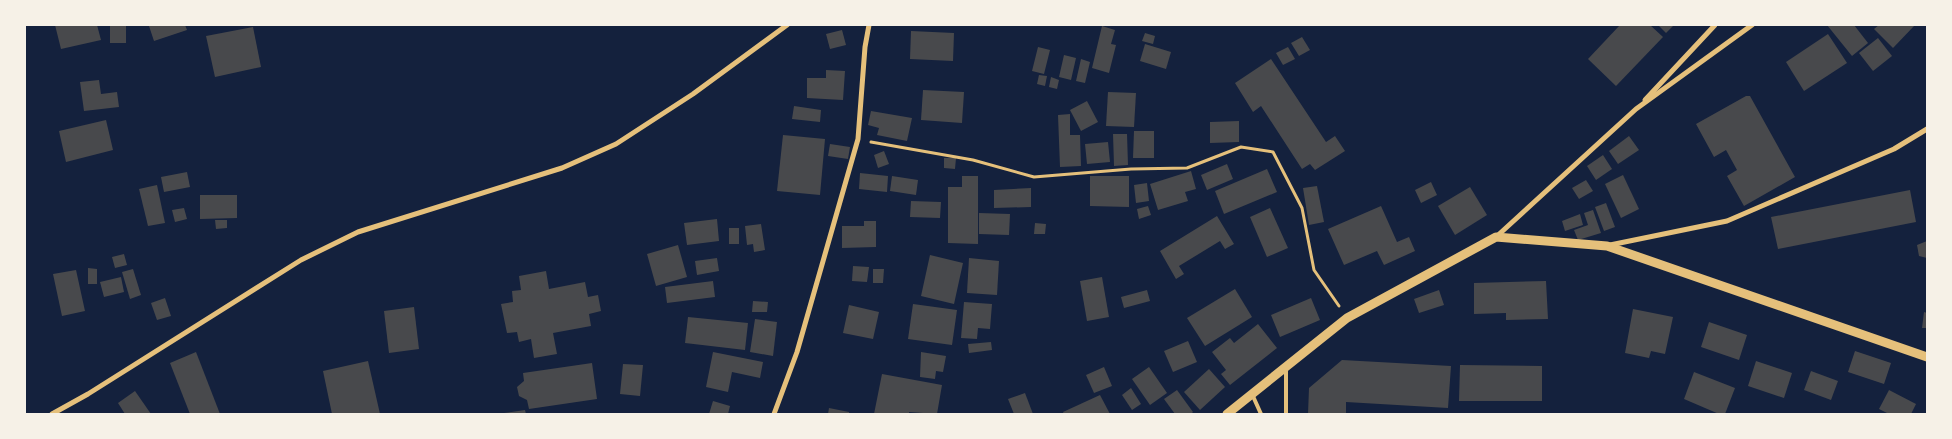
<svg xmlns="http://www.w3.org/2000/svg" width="1952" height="439" viewBox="0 0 1952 439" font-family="Merriweather,serif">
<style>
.building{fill:#48494c}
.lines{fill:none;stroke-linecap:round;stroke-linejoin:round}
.path{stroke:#e5c07b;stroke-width:3}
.service{stroke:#e5c07b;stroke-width:4}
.minor{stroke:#e5c07b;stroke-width:5}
.tertiary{stroke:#e5c07b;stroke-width:9}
</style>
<rect width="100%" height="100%" fill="#14213d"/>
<g class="building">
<polygon points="55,25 97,25 101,40 61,49"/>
<rect x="110" y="25" width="16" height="18"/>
<polygon points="185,25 187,30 154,41 149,26"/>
<polygon points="1620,25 1650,25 1663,37 1616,86 1588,59"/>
<polygon points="1658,25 1674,25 1666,33"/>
<polygon points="1827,25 1854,25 1868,43 1852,56"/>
<polygon points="1879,25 1915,25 1893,48 1874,29"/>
<polygon points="1102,26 1115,30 1111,44 1116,45 1109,73 1092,68"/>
<polygon points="253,27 261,67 215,77 206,36"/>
<polygon points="842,30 846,45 830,49 826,34"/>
<polygon points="911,31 954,33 953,61 910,59"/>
<polygon points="1145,33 1155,36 1153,44 1142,41"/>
<polygon points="1828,34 1847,63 1804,91 1786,62"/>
<polygon points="1302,37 1310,50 1299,56 1291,43"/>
<polygon points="1878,38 1892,56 1873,71 1859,53"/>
<polygon points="1145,44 1171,52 1166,69 1140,61"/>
<polygon points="1038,47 1050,50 1044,74 1032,71"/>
<polygon points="1288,47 1295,59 1283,65 1276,53"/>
<polygon points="1064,55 1076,58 1071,80 1059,77"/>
<polygon points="1081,59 1090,62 1085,83 1076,81"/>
<polygon points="1271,59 1326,142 1335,136 1345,151 1315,170 1310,164 1302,169 1261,106 1253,112 1235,83"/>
<polygon points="826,70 845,71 843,100 807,98 807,78 826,78"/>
<polygon points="1039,75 1047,76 1045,86 1037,84"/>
<polygon points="1051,77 1059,80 1057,89 1049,87"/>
<polygon points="99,80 101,94 117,92 119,107 84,111 80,82"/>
<polygon points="923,90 964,92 962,123 921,120"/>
<polygon points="1108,92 1136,93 1134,127 1106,126"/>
<polygon points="1746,96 1750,96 1795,177 1744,206 1727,176 1737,170 1726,150 1714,157 1696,124"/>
<polygon points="1087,101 1098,122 1081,131 1070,110"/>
<polygon points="794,106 821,110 820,122 792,119"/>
<polygon points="871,111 912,118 907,141 877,135 879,128 868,125"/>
<polygon points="1070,114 1070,135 1080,135 1081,166 1060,167 1058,115"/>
<polygon points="106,120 113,150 66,162 59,131"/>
<polygon points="1239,121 1239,142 1210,143 1210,122"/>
<polygon points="1134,131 1154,131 1154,158 1133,158"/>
<polygon points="1113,134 1127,134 1128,165 1114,166"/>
<polygon points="783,135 825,139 820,195 777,191"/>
<polygon points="1629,136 1639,150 1618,164 1609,151"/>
<polygon points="1108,142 1110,162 1087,164 1085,144"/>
<polygon points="830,144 850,147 848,159 828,156"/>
<polygon points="884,151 889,164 878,168 874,155"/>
<polygon points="1603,155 1612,169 1596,180 1587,166"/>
<polygon points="944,158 956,158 955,169 944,168"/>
<polygon points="1227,164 1233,179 1207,190 1201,175"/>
<polygon points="1267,169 1277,192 1224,214 1215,191"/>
<polygon points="1191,171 1196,189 1185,192 1188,201 1158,210 1150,184"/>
<polygon points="187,172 190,187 164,192 161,177"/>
<polygon points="860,173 888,176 887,192 859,189"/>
<polygon points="1623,175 1639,209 1621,218 1605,184"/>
<polygon points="892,176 918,180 916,195 890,191"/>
<polygon points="962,176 978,176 978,244 948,243 948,187 962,187"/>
<polygon points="1090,176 1129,176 1129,207 1090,206"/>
<polygon points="1586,180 1593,191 1579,199 1572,188"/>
<polygon points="1431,182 1437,195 1421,203 1415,190"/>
<polygon points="1147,183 1149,201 1136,203 1134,185"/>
<polygon points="157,185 165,223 148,226 139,189"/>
<polygon points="1317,186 1324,222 1309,225 1303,188"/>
<polygon points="1470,187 1487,215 1455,235 1438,206"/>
<polygon points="1031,188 1031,207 994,208 994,190"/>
<polygon points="1910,190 1916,222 1778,249 1771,217"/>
<polygon points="200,195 237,195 237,218 200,219"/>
<polygon points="911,201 941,202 940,218 910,217"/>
<polygon points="1606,203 1615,227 1604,231 1595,207"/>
<polygon points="1148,206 1151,215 1139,219 1137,209"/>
<polygon points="1381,206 1397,242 1409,237 1415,251 1384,265 1377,251 1344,265 1328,229"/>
<polygon points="184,208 187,219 175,222 172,210"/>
<polygon points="1270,208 1288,248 1267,257 1250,217"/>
<polygon points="1593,210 1601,233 1578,240 1574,230 1588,225 1584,213"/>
<polygon points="979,213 1010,214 1009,235 979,234"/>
<polygon points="1580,214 1583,225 1565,231 1562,221"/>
<polygon points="1217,216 1234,244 1225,249 1220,241 1179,266 1184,274 1176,279 1160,251"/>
<polygon points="717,219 719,241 687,245 684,223"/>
<polygon points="215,220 227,220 227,228 216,229"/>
<polygon points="864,221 876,221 876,247 842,248 842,226 864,226"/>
<polygon points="1035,223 1046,224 1045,234 1034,234"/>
<polygon points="761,224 765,250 754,252 753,244 747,245 745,226"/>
<rect x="729" y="228" width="10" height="16"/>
<polygon points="1927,241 1927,258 1919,256 1917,245"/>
<polygon points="678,245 687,277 656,286 647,254"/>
<polygon points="124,254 127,265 115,268 112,257"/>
<polygon points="930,255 963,263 954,304 921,296"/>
<polygon points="717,258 719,271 697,275 695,261"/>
<polygon points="969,258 999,261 997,295 967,293"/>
<polygon points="853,266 869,267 867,282 852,281"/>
<polygon points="88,268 97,269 97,284 88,284"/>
<polygon points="133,269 141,295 130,299 122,272"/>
<polygon points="873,269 884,269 883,283 873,283"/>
<polygon points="76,270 85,311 62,316 53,274"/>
<polygon points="546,271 549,289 585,282 588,297 598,295 601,311 589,314 591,326 553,333 557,354 534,358 531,339 519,342 517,332 507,333 501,304 513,302 512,291 521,290 519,276"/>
<polygon points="121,277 124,292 104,297 100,282"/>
<polygon points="1102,277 1109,317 1087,321 1080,281"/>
<polygon points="713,281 715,297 667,303 665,287"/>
<polygon points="1546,281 1548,319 1506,320 1506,313 1474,314 1474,283"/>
<polygon points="1235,289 1252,317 1205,346 1187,318"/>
<polygon points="1147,290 1150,301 1124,308 1121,297"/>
<polygon points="1439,290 1444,305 1419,313 1414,299"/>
<polygon points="165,298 171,316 157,320 151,303"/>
<polygon points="1311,298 1320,320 1280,337 1271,315"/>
<polygon points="753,301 768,302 767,312 752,312"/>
<polygon points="964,302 992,304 990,329 978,328 977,339 961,338"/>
<polygon points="913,304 957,310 952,345 908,339"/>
<polygon points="849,305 879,312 873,339 843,333"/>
<polygon points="414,307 419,349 389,353 384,311"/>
<polygon points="1633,309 1673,317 1665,354 1651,351 1649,358 1625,353"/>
<polygon points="1924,312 1927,313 1927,328 1922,328"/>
<polygon points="688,317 748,323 745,350 685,343"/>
<polygon points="755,319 777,322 773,356 750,352"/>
<polygon points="1709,322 1747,335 1739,360 1701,347"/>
<polygon points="1258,324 1277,348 1230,385 1221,374 1226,370 1212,352 1230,338 1234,343"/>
<polygon points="1188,341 1197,362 1173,372 1164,351"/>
<polygon points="991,342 992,350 969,353 968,344"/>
<polygon points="1855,351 1891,363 1884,384 1848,372"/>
<polygon points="196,352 220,414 190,414 170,363"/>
<polygon points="713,352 763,362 760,378 732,372 728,392 706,387"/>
<polygon points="921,352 946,356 943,372 936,371 935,379 920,377"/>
<polygon points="1342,360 1451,366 1448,408 1346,402 1346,414 1308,414 1309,388"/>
<polygon points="368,361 380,414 332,414 323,371"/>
<polygon points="1756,361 1792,373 1784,398 1748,386"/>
<polygon points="592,363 597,399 529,409 527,400 519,396 517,387 524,381 523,373"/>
<polygon points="623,364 643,365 640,396 620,394"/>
<polygon points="1460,365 1542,366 1542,401 1459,401"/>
<polygon points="1104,367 1112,386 1094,393 1086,375"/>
<polygon points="1149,367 1167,393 1150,405 1132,379"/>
<polygon points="1209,369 1225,387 1200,410 1184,392"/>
<polygon points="1811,371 1838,381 1831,400 1804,390"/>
<polygon points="1694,372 1735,388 1725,414 1719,414 1684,399"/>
<polygon points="882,374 942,385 937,414 909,412 909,414 874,414"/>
<polygon points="1131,388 1141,404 1132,410 1122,395"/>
<polygon points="1177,390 1193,412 1191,414 1175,414 1164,399"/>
<polygon points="1889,390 1916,404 1911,414 1889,414 1879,409"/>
<polygon points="135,391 151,414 125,414 118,403"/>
<polygon points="1025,393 1033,414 1014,414 1008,399"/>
<polygon points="1100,395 1110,414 1064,414 1063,412"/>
<polygon points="713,401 730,406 728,414 709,414"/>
<polygon points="829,408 849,412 849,414 828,414"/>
<polygon points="525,410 526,414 504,414 504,413"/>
</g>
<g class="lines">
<polyline class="path" points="871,142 973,160 1034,177 1131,169 1187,168 1241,147 1273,152 1302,208 1314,270 1339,306"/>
<g class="service">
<polyline points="1252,394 1261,414"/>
<polyline points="1286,414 1286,368"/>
</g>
<g class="minor">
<polyline points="1645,100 1715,25"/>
<polyline points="1496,237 1636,109 1752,25"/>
<polyline points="1610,245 1727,221 1894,149 1927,129"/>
<polyline points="52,414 88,394 301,260 358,232 562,168 616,144 693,94 787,25"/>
<polyline points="774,414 797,352 858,139 865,47 869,25"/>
</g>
<polyline class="tertiary" points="1227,414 1347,318 1496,237 1607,246 1927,357"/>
</g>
<rect width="1952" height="439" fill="none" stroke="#f6f1e7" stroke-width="52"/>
</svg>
